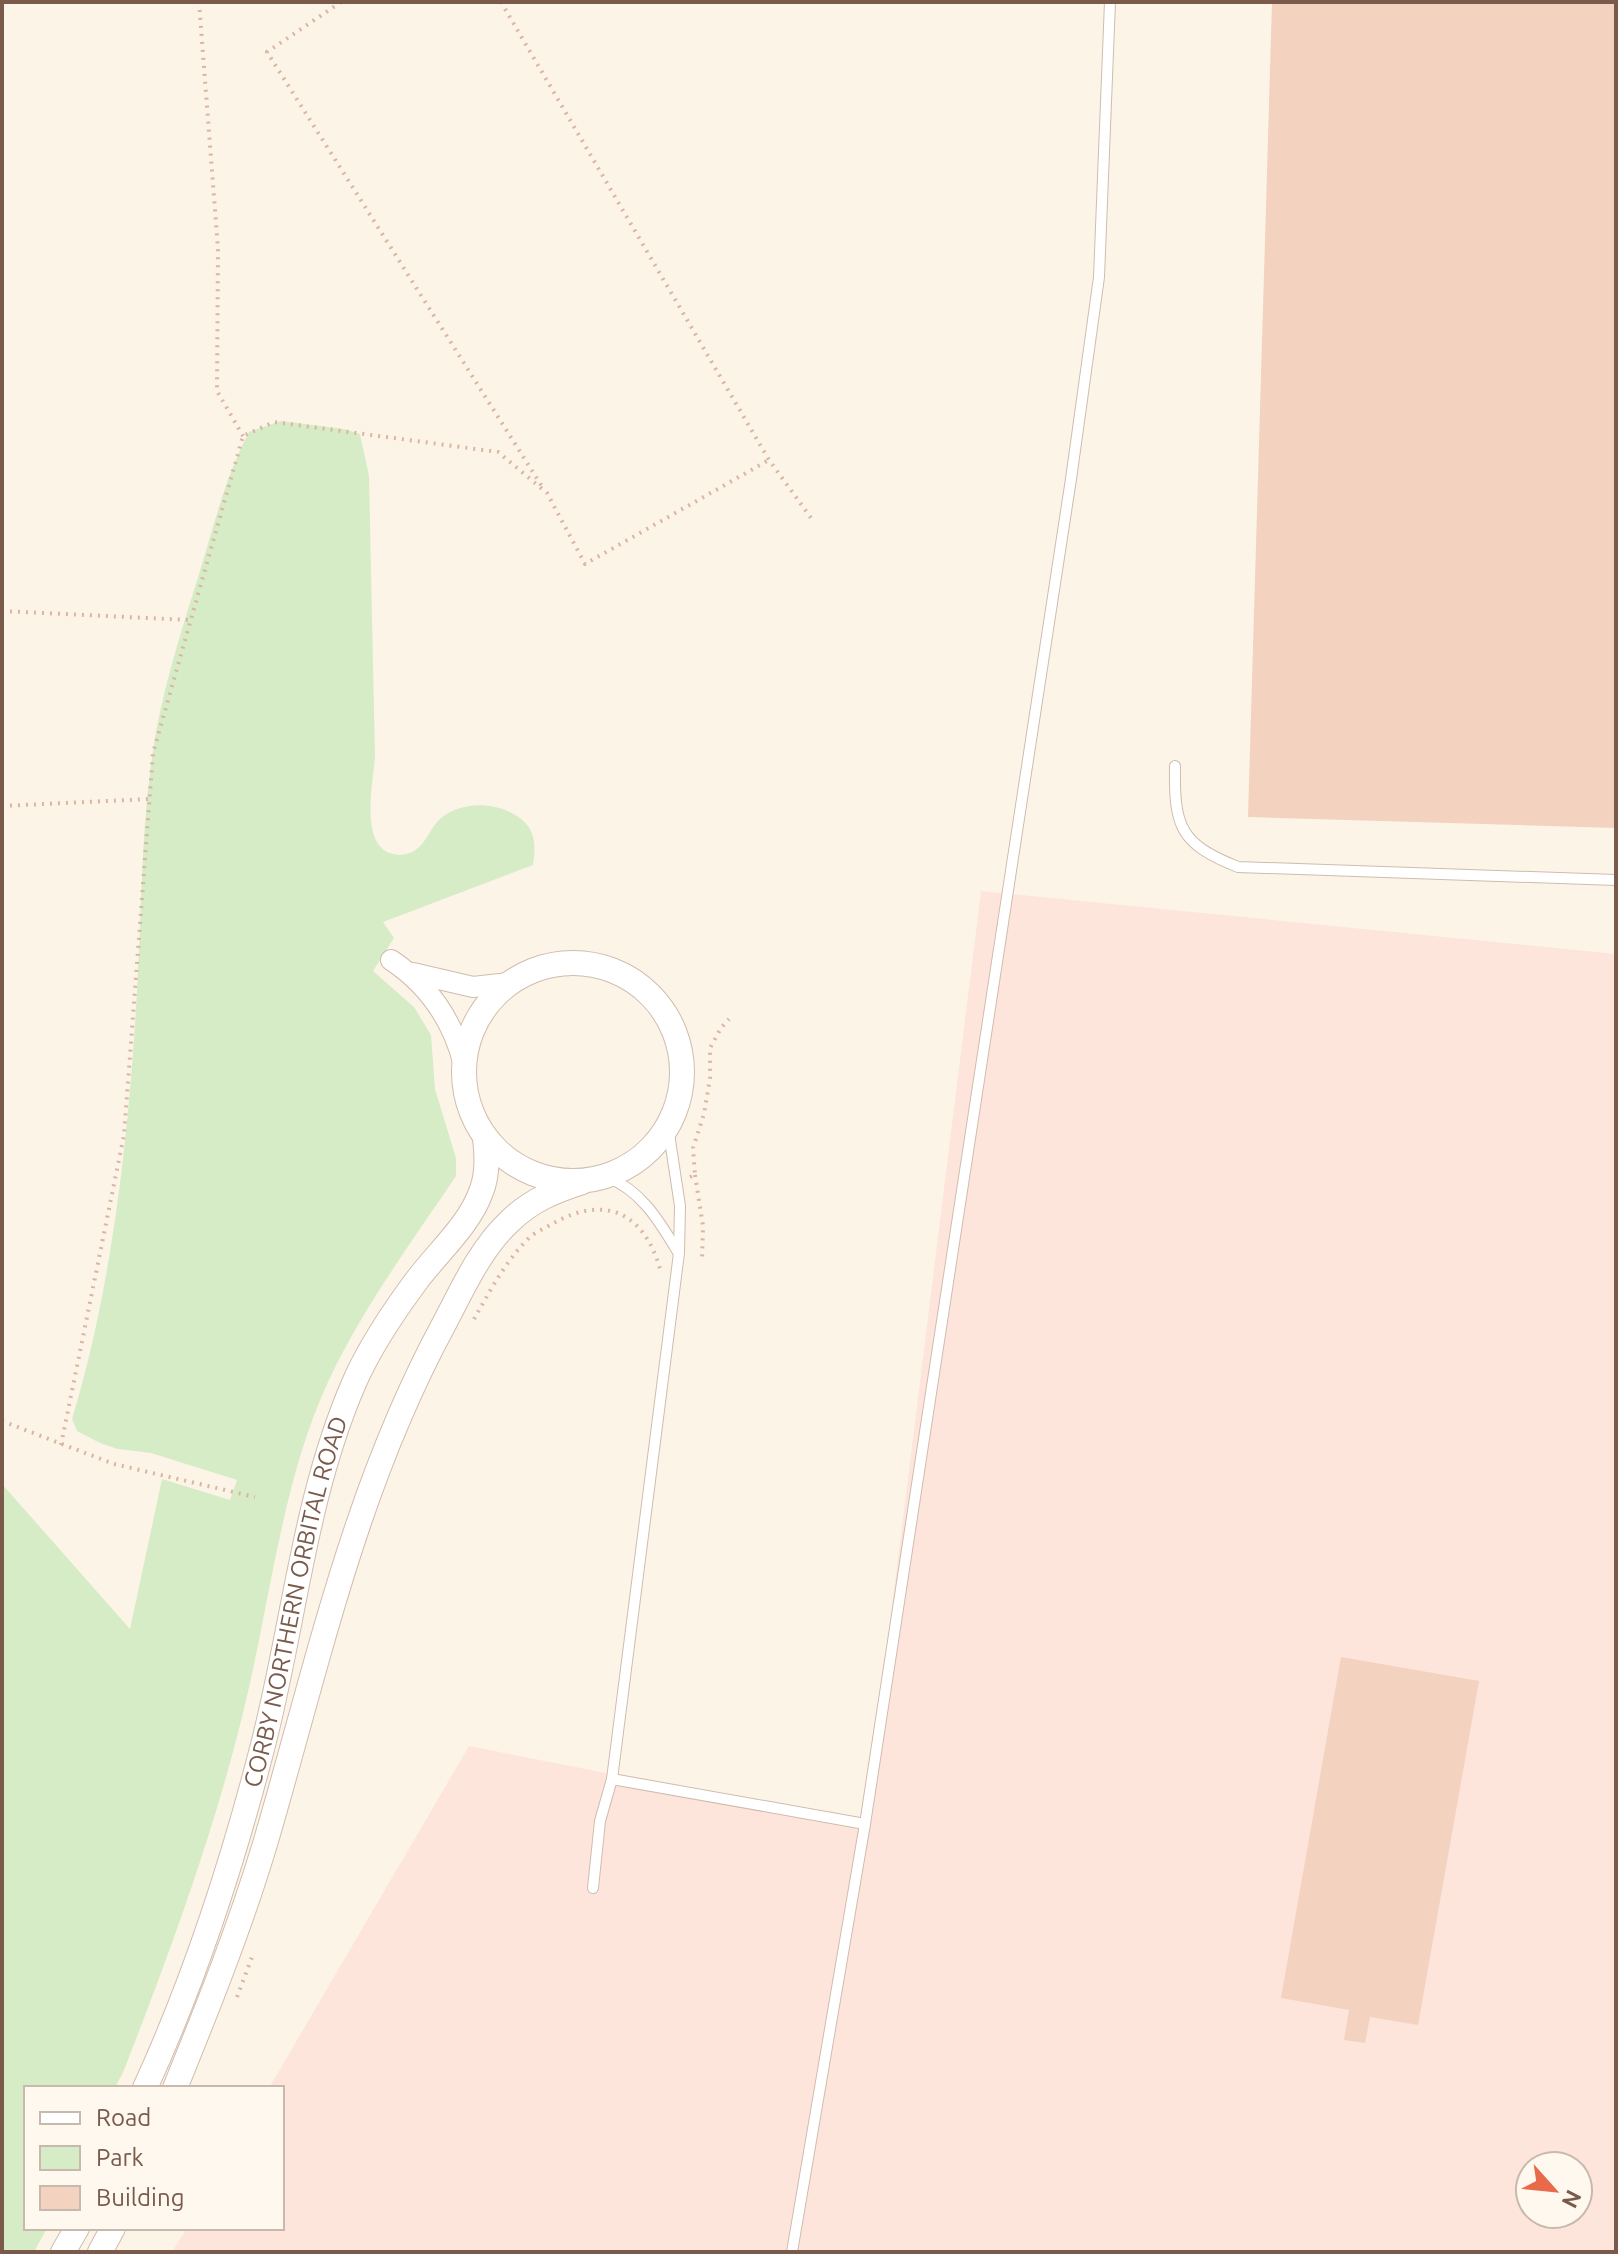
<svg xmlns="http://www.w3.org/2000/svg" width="1618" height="2254" viewBox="0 0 1618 2254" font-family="Ubuntu,sans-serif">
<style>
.commercial{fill:#fde5dc;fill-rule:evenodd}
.green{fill:#d6ecc6}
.building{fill:#f3d2bf}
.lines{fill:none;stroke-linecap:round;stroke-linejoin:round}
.service-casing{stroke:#d0bcad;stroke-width:12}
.minor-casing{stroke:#d0bcad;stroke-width:22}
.tertiary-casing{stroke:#d0bcad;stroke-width:26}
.path{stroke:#d9b5a2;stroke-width:4;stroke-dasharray:2 6;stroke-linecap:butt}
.service{stroke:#fff;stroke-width:10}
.minor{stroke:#fff;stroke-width:20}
.tertiary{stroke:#fff;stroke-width:24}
.labels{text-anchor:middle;stroke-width:6;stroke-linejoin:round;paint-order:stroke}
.street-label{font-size:24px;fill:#795a4b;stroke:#fff8ef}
</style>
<rect width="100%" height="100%" fill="#fdf4e8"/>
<path class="commercial" d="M981 891 1616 954V2252H172L187 2228H282V2088H269L469 1746 865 1824ZM1530 2166H1578V2214H1530Z"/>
<path class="green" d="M281 421 344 429 360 434 369 476 375 757C373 782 360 843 390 853 398 856 407 855 414 851 427 843 430 827 441 818 463 801 495 802 517 816 536 828 536 845 533 865L383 922 394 938 373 971 414 1007 431 1035 435 1089 456 1158V1176C411 1243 362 1309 328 1382 282 1481 270 1603 244 1709 214 1833 170 1952 124 2070L115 2088H26V2228H47L34 2252H2V1484L130 1629 162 1479 230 1500 237 1480 151 1453 118 1449 100 1443 77 1431 72 1419C111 1291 128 1142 136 1008 142 916 140 823 156 732 166 678 183 626 199 574 214 526 225 477 249 432Z"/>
<g class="building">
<polygon points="1272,2 1616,2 1616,828 1248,817"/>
<polygon points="1341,1657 1479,1681 1418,2025 1370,2017 1365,2043 1344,2040 1349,2010 1281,1998"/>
</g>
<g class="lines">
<g class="service-casing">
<g id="service">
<path d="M1175 766C1174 827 1180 844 1238 867L1616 880"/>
<path d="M607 1177C642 1191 659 1221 678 1252"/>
<polyline points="612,1779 865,1824"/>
<polyline points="593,1888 600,1821 612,1779 679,1253 680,1206 668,1127"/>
<polyline points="792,2252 865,1824 1071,479 1099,277 1110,2"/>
</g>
</g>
<g class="minor-casing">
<g id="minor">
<path d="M391 960C430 986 453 1021 464 1065"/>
<polyline points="413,973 473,987 509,983"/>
</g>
</g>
<g class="tertiary-casing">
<g id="tertiary">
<circle cx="573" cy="1072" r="109"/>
<path id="s1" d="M145 2088C195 1979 233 1862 263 1745 294 1625 304 1498 354 1383 370 1346 394 1311 417 1280 439 1251 469 1225 481 1192 488 1174 487 1157 485 1138"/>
<path d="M175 2088C208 2007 240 1927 265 1844 318 1664 354 1490 444 1324 462 1290 480 1249 509 1222 530 1201 554 1191 582 1182"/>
<polyline points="63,2252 77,2228"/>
<polyline points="100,2252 113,2228"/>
</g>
</g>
<g class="path">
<polyline points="199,2 218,249 217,391 243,436"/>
<polyline points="341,2 267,52 543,488"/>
<polyline points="501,2 769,460 814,522"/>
<polyline points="2,611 189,620"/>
<polyline points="2,806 149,799"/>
<polyline points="695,1175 703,1226 702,1259"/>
<polyline points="690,1177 695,1175 693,1148 704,1114 710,1078 710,1048 721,1028 729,1019"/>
<path d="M474 1319C490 1291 506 1260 530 1237 536 1232 545 1228 552 1224 604 1194 644 1212 660 1269"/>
<polyline points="2,1421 114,1464 255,1497"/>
<polyline points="61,1445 124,1135 153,753 243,436 274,422 498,452 547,493 585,564 769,460"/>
<polyline points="237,1997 252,1957"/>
</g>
<use href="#service" class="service"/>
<use href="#minor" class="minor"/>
<use href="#tertiary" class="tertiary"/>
</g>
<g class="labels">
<g class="street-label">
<text dy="8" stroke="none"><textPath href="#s1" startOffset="510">CORBY NORTHERN ORBITAL ROAD</textPath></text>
</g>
</g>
<rect width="1618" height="2254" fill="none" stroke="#795a4b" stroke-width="8"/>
<rect x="24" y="2086" width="260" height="144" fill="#fff8ef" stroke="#c9b9ad" stroke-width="2"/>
<rect x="40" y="2112" width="40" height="12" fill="#ffffff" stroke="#c9b9ad" stroke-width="2"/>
<text x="96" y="2126" font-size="24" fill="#795a4b">Road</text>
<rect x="40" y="2146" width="40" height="24" fill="#d6ecc6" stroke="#c9b9ad" stroke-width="2"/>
<text x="96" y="2166" font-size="24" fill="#795a4b">Park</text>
<rect x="40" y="2186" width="40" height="24" fill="#f3d2bf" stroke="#c9b9ad" stroke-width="2"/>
<text x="96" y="2206" font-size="24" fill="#795a4b">Building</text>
<g transform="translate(1554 2190) rotate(117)"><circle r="38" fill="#fff8ef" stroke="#c9b9ad" stroke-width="2"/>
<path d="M0-6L14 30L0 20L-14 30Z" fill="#e9694b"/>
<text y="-12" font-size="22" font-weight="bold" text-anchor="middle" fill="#795a4b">N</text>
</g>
</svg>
